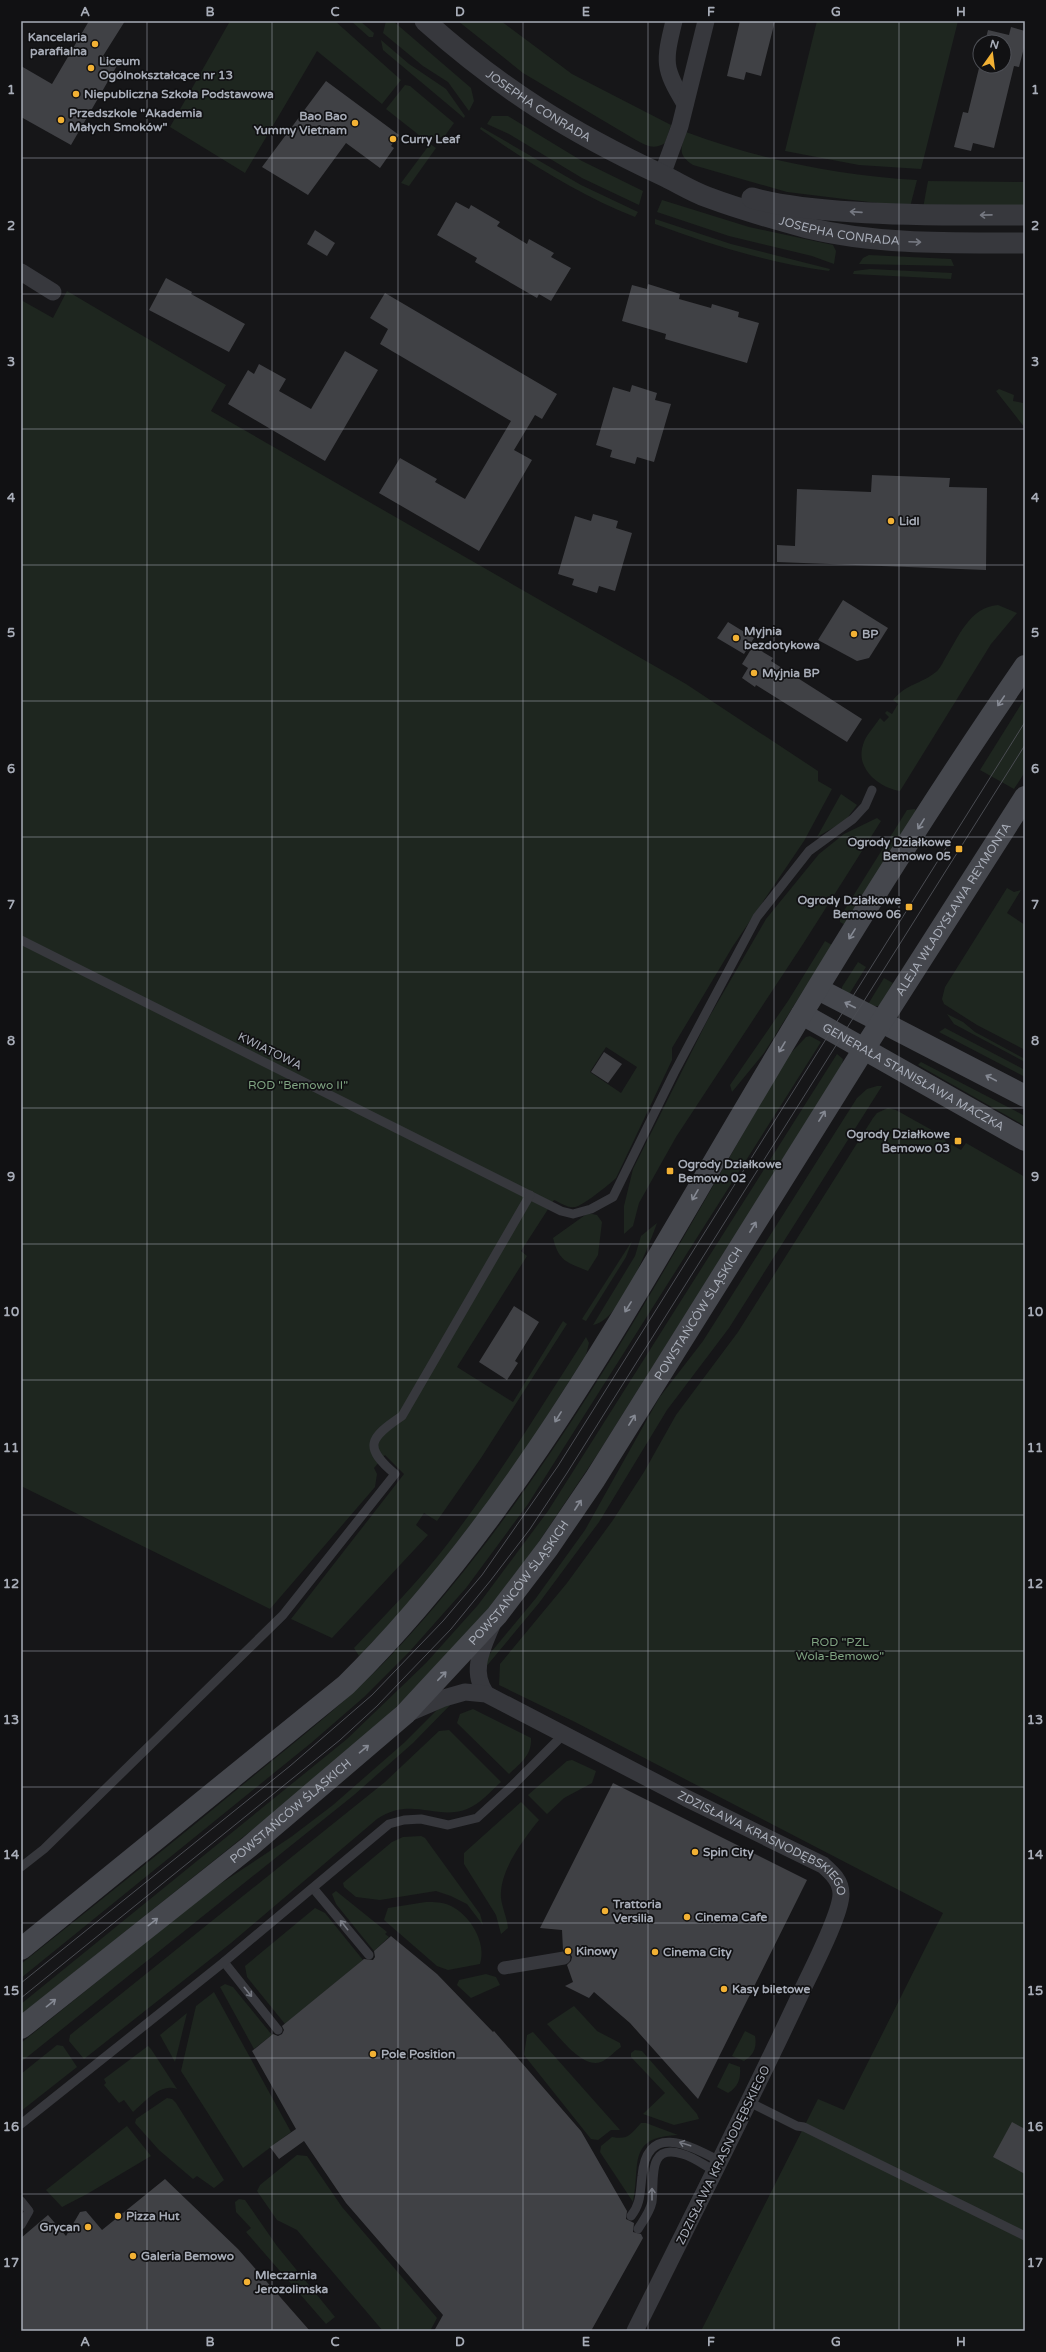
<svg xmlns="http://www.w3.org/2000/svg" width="1046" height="2352" viewBox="0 0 1046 2352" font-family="'Varela Round',sans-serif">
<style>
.green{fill:#1e261f;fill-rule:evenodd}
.building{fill:#404145}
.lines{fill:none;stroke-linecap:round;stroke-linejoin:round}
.service{stroke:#37383d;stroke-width:9}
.pedestrian{stroke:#37383d;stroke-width:13}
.minor{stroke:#37383d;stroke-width:17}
.tertiary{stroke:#37383d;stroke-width:21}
.secondary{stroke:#45474d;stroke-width:22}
.tram{stroke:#4a4c52;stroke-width:1}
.oneway{stroke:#757881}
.oneway2{stroke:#858993}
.grid{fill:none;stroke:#a8adb8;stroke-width:1;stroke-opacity:0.55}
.poi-dot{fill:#f2b134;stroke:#111113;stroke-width:1.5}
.labels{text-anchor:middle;stroke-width:3.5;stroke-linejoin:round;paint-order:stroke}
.poi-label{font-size:12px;font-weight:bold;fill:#a8adb8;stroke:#111113;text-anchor:start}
.street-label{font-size:12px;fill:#a8adb8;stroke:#111113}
.park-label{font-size:12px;fill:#7fa381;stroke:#111113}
.neatline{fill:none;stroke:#a8adb8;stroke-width:1.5}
.grid-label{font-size:13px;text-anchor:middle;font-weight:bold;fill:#a8adb8}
</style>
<rect width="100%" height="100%" fill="#161618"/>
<g class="green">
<polygon points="230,21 335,21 401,80 382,104 317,51 245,173 170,127"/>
<polygon points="351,21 360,21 374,33 373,37 369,37"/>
<polygon points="386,21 393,21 471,88 474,101 469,111 448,82 423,66 383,33"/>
<path d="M458 21H501L572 74 671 125 665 143C654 150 647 146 636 140L523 73Z"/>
<polygon points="817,21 958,21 921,169 859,165 785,151"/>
<polygon points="381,40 409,64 446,89 465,116 464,118 383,50"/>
<polygon points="405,85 410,86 454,123 444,137 424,139 386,109"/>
<polygon points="492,116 508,116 582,161 643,191 639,205 582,178 509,134 487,124"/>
<path d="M481 127 581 185 638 212 635 217C579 195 529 163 480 129Z"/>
<path d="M686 132C761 160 837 175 917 180L910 207 787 192 693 165C677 154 681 149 686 132Z"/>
<polygon points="430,144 436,148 409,186 401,183"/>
<polygon points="928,181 1025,182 1025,207 923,208"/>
<polygon points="662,200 749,227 833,245 836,251 834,264 812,256 729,236 657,212"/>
<path d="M655 219 731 244 830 269 829 271C769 263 711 245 655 224Z"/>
<polygon points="869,255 951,259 954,266 859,264 863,258"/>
<polygon points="870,269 952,273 951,279 853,274 854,271"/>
<path d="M67 291 226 385 211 411 686 684 818 771V781L832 789 804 841 733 946 672 1048V1060L616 1178C610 1184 581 1207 575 1207 567 1208 561 1203 554 1200L521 1251 527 1256 457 1367 513 1402 563 1321 567 1324 481 1458 437 1521 424 1513 416 1525 428 1535 332 1638 291 1619 404 1474 385 1455 374 1468 377 1474 375 1487 270 1609 21 1486V300L53 318ZM606 1047 637 1067 621 1093 590 1072Z"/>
<polygon points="999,389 1014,395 1013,401 1023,403 1025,428 996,391"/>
<path d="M998 605 1017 613 991 644 900 791C880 788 855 769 863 745 865 736 875 726 880 718L884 722 889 717 885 713 887 711 892 714 898 704 893 700C906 684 921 684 936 672 940 669 943 662 946 657 959 636 970 607 998 605Z"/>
<polygon points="1025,698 1025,772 1014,789 980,770"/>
<polygon points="841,794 857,805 845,821 817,837"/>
<polygon points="915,809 916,811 845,925 840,922 840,917 907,810"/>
<polygon points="877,818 881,821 803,944 676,1137 639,1203 633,1226 624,1234 624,1206 633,1169 708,1019 766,919 819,854 844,834"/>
<polygon points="1007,888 1014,892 1021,890 1007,913 1025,925 1025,1050 977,1025 944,1004 942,999 945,987"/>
<polygon points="825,941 832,945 764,1053 732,1092 730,1085 788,1001"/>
<polygon points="858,962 866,967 848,996 842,989 842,987"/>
<polygon points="884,978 893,983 879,1006 867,1006"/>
<polygon points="947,1014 963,1022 975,1032 1025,1059 1025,1062 954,1024"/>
<polygon points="945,1028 1025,1070 1025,1077 939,1032"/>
<path d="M810 1036 821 1042 528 1504 466 1588 409 1652 364 1697 311 1743 21 1978V1964C98 1902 175 1841 251 1778 301 1737 353 1697 396 1650 557 1477 669 1259 788 1056L806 1037Z"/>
<polygon points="837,1054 843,1059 842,1065 597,1455 534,1549 488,1609 439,1665 389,1714 307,1786 21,2015 21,2004 347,1739 426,1663 478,1605 548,1511"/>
<polygon points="921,1062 1025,1116 1025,1126 918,1065"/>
<polygon points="877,1086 882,1086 729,1328 667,1410 599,1522 539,1603 485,1668 487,1657 536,1598 585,1530 659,1398 703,1341 857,1098 867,1089"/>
<polygon points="888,1108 896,1110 946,1138 945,1141 961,1150 966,1143 1025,1177 1025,2331 701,2331 818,2099 844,2110 943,1913 575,1722 499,1685 500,1664 567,1583 613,1520 644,1472 676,1415 738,1332 873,1118 877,1113"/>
<path d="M588 1213 597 1215 602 1222 598 1255 588 1271C567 1262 559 1262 553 1238Z"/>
<path d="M657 1223C648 1248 620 1321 593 1325L635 1256 641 1236Z"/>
<polygon points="632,1241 626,1257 586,1321 582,1319"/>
<path d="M586 1337 589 1343 586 1355 512 1471 412 1601 359 1656 354 1648C387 1613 420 1580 449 1542 499 1476 542 1406 586 1337Z"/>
<polygon points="457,1698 413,1743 354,1795 21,2062 21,2043 211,1890 291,1837 333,1805 405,1742 440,1707"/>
<path d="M473 1709 531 1738C532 1755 521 1763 509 1774L457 1723 460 1714Z"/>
<path d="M449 1730 501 1782C491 1791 480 1804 467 1809 436 1821 412 1796 377 1819L231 1943 84 2059 69 2041 70 2035 385 1782 439 1731Z"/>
<polygon points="572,1760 596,1771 592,1783 564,1798 547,1814 528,1795 567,1761"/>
<path d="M521 1802 539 1820C523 1840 499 1871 501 1898 502 1907 507 1918 508 1928L501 1934 496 1915 464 1864V1853Z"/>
<polygon points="421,1836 425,1838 480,1914 483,1925 467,1904 451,1896 436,1891 380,1900 356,1897 344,1887 343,1883 392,1842 403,1837"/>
<polygon points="336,1891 387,1932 385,1934 389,1937 374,1951 336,1904 332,1894"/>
<path d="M426 1902C434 1902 444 1902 451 1906 470 1915 487 1943 480 1964L448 1970 437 1966 384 1920 388 1908Z"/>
<polygon points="315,1908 325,1913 363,1960 285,2024 247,1977 245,1966"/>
<polygon points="486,1974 496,1977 500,1985 471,1998 457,1985 459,1980"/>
<polygon points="225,1984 233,1987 272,2035 254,2049 220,1987"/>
<polygon points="214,1992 291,2132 243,2168 181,2071 196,2006"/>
<path d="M574 2006 597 2031 620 2043 621 2047C615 2051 608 2059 601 2062 582 2069 559 2036 547 2024Z"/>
<polygon points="187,2013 175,2062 160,2035"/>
<path d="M745 2031 755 2036C757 2047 754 2055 744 2061L732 2056Z"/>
<polygon points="533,2032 620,2130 611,2130 598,2140 591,2139 524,2055 527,2035"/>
<polygon points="57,2045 63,2046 77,2067 21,2111 21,2074"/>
<path d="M148 2046 151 2049 177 2089C160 2083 145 2102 133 2112L124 2100 119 2103 104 2085 106 2083 104 2079Z"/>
<polygon points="635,2050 642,2051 697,2114 699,2119 674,2125 643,2114 665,2093 631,2057 631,2053"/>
<path d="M729 2063 740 2067C741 2079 738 2087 728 2093L717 2087Z"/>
<polygon points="167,2098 172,2099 176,2103 224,2180 214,2188 197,2176 193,2179 159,2150 135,2123 136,2119"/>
<path d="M641 2123H646L678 2135C626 2137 641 2165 633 2202L600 2152 601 2146 612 2137C628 2140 630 2135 641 2123Z"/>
<polygon points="127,2126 151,2156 87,2194 62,2207 46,2190"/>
<polygon points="297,2155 307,2156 342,2207 437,2318 430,2331 383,2331 297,2230 277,2220 257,2191 260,2185"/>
<polygon points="239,2199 245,2200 277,2246 335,2317 326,2324 246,2232 251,2228 236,2212 235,2202"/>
</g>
<g class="building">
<polygon points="89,21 125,21 103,56 118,64 71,145 21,117 21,66 52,84"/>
<polygon points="740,21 775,21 761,76 746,72 744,80 727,76"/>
<polygon points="1011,27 1025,31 1025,44 1019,67 1014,66 994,148 973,143 971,151 954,147 963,112 968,113 980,64 980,66 1004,66 1004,42 985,42 988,30 1009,35"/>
<polygon points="326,81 399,135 391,146 394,148 380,168 346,143 308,195 262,167"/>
<polygon points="456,202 469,209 471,205 500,222 497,226 527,244 529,239 554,253 551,257 571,268 551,301 539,294 537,298 475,262 477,258 437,235"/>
<polygon points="315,230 335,243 327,256 307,244"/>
<polygon points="166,278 192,292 191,294 245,324 229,352 149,310"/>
<polygon points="648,284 680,294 679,299 711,308 712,304 739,312 738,317 759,323 747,363 665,339 666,334 622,321 632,285 647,289"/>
<polygon points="385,293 557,394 542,419 535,415 514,450 532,460 479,551 379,493 400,458 437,479 435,482 465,499 511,421 380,344 388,329 370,318"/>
<polygon points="345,351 378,370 325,461 228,404 248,370 254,374 259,364 286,379 279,391 311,409"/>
<polygon points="632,385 657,393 655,400 671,404 654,462 637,457 635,464 610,457 612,450 596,445 613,387 630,392"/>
<polygon points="872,475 950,478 949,487 987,488 986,570 777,562 777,545 795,546 797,489 871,492"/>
<polygon points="593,514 618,521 616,528 632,533 615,591 599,586 597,593 572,585 574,579 558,574 575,516 591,521"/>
<polygon points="843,600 888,628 869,658 857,661 818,640"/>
<polygon points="728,622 754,638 744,654 717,638"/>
<polygon points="753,646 773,658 771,661 862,719 847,742 756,685 755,687 742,678 748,668 742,664"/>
<polygon points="604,1052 622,1064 608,1083 591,1072"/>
<polygon points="514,1306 539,1322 515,1361 518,1363 507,1380 479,1362"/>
<polygon points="613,1783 807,1880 698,2099 630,2023 594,1992 589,1998 565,1986 573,1982 567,1965 571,1961 572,1957 570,1953 563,1950 562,1930 540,1928"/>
<polygon points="391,1936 437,1974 493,2032 494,2031 581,2131 627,2211 626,2219 634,2223 633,2232 641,2234 643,2238 591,2331 434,2331 443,2315 346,2203 304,2141 279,2159 270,2147 296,2129 252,2051 273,2034 278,2036 282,2034 284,2030 282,2026 364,1959 373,1960 375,1957 374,1951"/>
<polygon points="1012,2122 1025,2129 1025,2174 993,2157"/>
<polygon points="165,2179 238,2249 310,2331 21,2331 21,2238 48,2215 66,2236 80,2212 86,2211 102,2230"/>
</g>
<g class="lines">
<g class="service">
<polyline points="21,940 561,1211 573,1214 591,1209 613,1197 674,1073 757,917 809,851 853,819 865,806 872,790"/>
<path d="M21 1867 44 1849 283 1615 395 1474C363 1447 369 1438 402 1416L530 1195"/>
<polyline points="313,1888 369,1955"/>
<polyline points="224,1962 278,2030"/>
<polyline points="749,2102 797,2126 804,2127 1025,2236"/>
<polyline points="21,2124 224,1962 389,1824 404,1820 421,1819 448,1825 477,1818 513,1785 563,1735"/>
<polyline points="21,2201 29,2211 21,2225"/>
<path d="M631 2216C641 2204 640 2192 642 2176 647 2122 689 2145 720 2161"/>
<path d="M638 2229C643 2221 650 2212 652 2202 655 2181 646 2143 682 2154 694 2157 705 2166 715 2171"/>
</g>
<polyline class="pedestrian" points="504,1968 564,1958"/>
<g class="minor">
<path d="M674 21C664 62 663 68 685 104"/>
<polyline points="662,175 680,126 706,21"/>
<polyline points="21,272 53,292"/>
<path d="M486 1694C470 1671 482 1649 492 1625"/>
<path id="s1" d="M409 1713 444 1698 465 1692 486 1694 686 1798 823 1865C832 1873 841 1881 841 1894 841 1915 810 1973 800 1995 747 2108 691 2219 635 2331"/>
</g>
<g class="tertiary">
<path id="s2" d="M425 21C501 89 570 132 662 175 677 182 691 191 707 197 739 209 774 219 808 228 879 245 953 243 1025 243"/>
<path d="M752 198C785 207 820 210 854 212 911 216 968 215 1025 215"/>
</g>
<g class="secondary">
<polyline points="818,989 1025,1096"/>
<path id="s3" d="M802 1014 1025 1140"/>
<path d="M21 1949 346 1685C515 1518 628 1306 748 1104 836 955 927 808 1025 666"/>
<path id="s4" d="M21 2028 249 1847 405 1714 497 1615 548 1548 595 1479 864 1049 1025 797"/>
</g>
<g class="tram">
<polyline points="21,1983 290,1766 372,1695 443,1621 482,1575 558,1466 1025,722"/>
<polyline points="21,1998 340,1740 377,1706 451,1629 491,1580 530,1529 567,1473 1025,745"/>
</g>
</g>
<defs><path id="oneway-shaft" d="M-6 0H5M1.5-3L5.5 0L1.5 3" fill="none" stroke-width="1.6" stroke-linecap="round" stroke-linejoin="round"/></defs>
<g class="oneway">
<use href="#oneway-shaft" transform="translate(856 212) rotate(-176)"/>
<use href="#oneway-shaft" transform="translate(986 215) rotate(179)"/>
<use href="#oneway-shaft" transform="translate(915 242) rotate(2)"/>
<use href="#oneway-shaft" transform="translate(344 1925) rotate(-129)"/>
<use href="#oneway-shaft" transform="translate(248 1992) rotate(51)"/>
<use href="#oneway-shaft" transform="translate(685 2144) rotate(-162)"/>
<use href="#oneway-shaft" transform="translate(652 2194) rotate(-90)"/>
</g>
<g class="oneway2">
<use href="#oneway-shaft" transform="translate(1001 701) rotate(124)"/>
<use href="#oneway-shaft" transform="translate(921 824) rotate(122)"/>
<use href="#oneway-shaft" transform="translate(852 934) rotate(122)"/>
<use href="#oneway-shaft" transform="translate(850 1005) rotate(-153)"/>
<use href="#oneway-shaft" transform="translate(782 1047) rotate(121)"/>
<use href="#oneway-shaft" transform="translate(991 1078) rotate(-152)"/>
<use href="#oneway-shaft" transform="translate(822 1116) rotate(-58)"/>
<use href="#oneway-shaft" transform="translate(695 1195) rotate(120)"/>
<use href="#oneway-shaft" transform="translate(753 1227) rotate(-58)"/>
<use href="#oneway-shaft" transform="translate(628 1307) rotate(122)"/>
<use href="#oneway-shaft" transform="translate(558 1417) rotate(122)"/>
<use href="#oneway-shaft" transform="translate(632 1420) rotate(-58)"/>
<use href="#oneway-shaft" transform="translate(578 1505) rotate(-57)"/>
<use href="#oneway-shaft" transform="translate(442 1676) rotate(-46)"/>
<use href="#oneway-shaft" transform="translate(364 1749) rotate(-40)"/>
<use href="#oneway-shaft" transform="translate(153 1922) rotate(-38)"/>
<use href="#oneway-shaft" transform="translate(51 2003) rotate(-39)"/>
</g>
<path class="grid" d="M147 21V2331M272 21V2331M398 21V2331M523 21V2331M648 21V2331M774 21V2331M899 21V2331M21 158H1025M21 294H1025M21 429H1025M21 565H1025M21 701H1025M21 837H1025M21 972H1025M21 1108H1025M21 1244H1025M21 1380H1025M21 1515H1025M21 1651H1025M21 1787H1025M21 1923H1025M21 2058H1025M21 2194H1025"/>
<g class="poi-dot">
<circle cx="95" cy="44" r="4"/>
<circle cx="91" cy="68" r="4"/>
<circle cx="76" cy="94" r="4"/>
<circle cx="61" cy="120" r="4"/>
<circle cx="355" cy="123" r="4"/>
<circle cx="393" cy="139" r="4"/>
<circle cx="891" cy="521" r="4"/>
<circle cx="854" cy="634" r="4"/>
<circle cx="736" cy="638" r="4"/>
<circle cx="754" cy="673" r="4"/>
<rect x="955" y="845" width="8" height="8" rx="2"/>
<rect x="905" y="903" width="8" height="8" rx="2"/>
<rect x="954" y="1137" width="8" height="8" rx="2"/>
<rect x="666" y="1167" width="8" height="8" rx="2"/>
<circle cx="695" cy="1852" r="4"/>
<circle cx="605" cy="1911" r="4"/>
<circle cx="687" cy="1917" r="4"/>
<circle cx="568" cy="1951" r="4"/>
<circle cx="655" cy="1952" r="4"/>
<circle cx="724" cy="1989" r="4"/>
<circle cx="373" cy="2054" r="4"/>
<circle cx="118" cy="2216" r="4"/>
<circle cx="88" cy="2227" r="4"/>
<circle cx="133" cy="2256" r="4"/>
<circle cx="247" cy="2282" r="4"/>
</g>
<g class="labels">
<g class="poi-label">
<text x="87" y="41" text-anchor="end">Kancelaria<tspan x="87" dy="14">parafialna</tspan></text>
<text x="99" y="65">Liceum<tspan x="99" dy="14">Ogólnokształcące nr 13</tspan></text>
<text x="84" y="98">Niepubliczna Szkoła Podstawowa</text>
<text x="69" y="117">Przedszkole "Akademia<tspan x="69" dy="14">Małych Smoków"</tspan></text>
<text x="347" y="120" text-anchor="end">Bao Bao<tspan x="347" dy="14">Yummy Vietnam</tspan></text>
<text x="401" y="143">Curry Leaf</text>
<text x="899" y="525">Lidl</text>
<text x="744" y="635">Myjnia<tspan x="744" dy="14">bezdotykowa</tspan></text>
<text x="862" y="638">BP</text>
<text x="762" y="677">Myjnia BP</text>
<text x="951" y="846" text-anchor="end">Ogrody Działkowe<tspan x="951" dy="14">Bemowo 05</tspan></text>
<text x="901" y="904" text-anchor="end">Ogrody Działkowe<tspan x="901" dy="14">Bemowo 06</tspan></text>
<text x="950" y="1138" text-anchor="end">Ogrody Działkowe<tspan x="950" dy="14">Bemowo 03</tspan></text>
<text x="678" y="1168">Ogrody Działkowe<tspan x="678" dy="14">Bemowo 02</tspan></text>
<text x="703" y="1856">Spin City</text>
<text x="613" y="1908">Trattoria<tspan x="613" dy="14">Versilia</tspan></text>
<text x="695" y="1921">Cinema Cafe</text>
<text x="576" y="1955">Kinowy</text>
<text x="663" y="1956">Cinema City</text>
<text x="732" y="1993">Kasy biletowe</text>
<text x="381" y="2058">Pole Position</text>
<text x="126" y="2220">Pizza Hut</text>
<text x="80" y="2231" text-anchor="end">Grycan</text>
<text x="141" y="2260">Galeria Bemowo</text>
<text x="255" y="2279">Mleczarnia<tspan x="255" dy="14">Jerozolimska</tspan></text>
</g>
<g class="street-label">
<text dy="4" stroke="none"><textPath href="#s2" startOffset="142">JOSEPHA CONRADA</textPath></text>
<text dy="4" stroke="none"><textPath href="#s2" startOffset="471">JOSEPHA CONRADA</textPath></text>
<text dy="4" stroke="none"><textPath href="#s4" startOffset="1472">ALEJA WŁADYSŁAWA REYMONTA</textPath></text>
<text transform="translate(270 1051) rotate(26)" y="4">KWIATOWA</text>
<text dy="4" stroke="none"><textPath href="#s3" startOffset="128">GENERAŁA STANISŁAWA MACZKA</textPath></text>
<text dy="4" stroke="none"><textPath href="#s4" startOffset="994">POWSTAŃCÓW ŚLĄSKICH</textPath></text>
<text dy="4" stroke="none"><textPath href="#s4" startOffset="670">POWSTAŃCÓW ŚLĄSKICH</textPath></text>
<text dy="4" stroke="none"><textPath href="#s4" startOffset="346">POWSTAŃCÓW ŚLĄSKICH</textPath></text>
<text dy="4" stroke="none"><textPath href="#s1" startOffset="397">ZDZISŁAWA KRASNODĘBSKIEGO</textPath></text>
<text transform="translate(723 2155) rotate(-64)" y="4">ZDZISŁAWA KRASNODĘBSKIEGO</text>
</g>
<g class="park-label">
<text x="298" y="1089">ROD "Bemowo II"</text>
<text x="840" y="1646">ROD "PZL<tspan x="840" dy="14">Wola-Bemowo"</tspan></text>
</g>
</g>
<rect width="1046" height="2352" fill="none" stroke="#111113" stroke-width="44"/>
<g transform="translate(992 54) rotate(14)"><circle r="19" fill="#111113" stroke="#4d4f55"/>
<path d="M0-3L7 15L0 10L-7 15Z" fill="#f2b134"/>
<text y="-6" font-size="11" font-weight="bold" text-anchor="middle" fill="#a8adb8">N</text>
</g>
<rect x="22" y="22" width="1002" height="2308" class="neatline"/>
<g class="grid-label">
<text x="85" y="16">A</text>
<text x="210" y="16">B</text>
<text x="335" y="16">C</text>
<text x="460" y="16">D</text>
<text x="586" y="16">E</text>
<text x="711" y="16">F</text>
<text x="836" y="16">G</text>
<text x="961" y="16">H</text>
<text x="11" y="94">1</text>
<text x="1035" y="94">1</text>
<text x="11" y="230">2</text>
<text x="1035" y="230">2</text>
<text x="11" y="366">3</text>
<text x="1035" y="366">3</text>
<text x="11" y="502">4</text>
<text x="1035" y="502">4</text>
<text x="11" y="637">5</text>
<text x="1035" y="637">5</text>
<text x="11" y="773">6</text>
<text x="1035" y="773">6</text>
<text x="11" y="909">7</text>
<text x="1035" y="909">7</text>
<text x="11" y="1045">8</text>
<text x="1035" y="1045">8</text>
<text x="11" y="1181">9</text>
<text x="1035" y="1181">9</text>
<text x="11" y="1316">10</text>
<text x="1035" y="1316">10</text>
<text x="11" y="1452">11</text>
<text x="1035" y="1452">11</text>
<text x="11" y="1588">12</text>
<text x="1035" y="1588">12</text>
<text x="11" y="1724">13</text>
<text x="1035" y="1724">13</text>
<text x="11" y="1859">14</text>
<text x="1035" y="1859">14</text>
<text x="11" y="1995">15</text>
<text x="1035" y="1995">15</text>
<text x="11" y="2131">16</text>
<text x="1035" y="2131">16</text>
<text x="11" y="2267">17</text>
<text x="1035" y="2267">17</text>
<text x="85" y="2346">A</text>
<text x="210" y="2346">B</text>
<text x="335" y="2346">C</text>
<text x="460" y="2346">D</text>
<text x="586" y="2346">E</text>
<text x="711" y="2346">F</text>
<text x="836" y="2346">G</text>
<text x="961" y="2346">H</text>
</g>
</svg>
